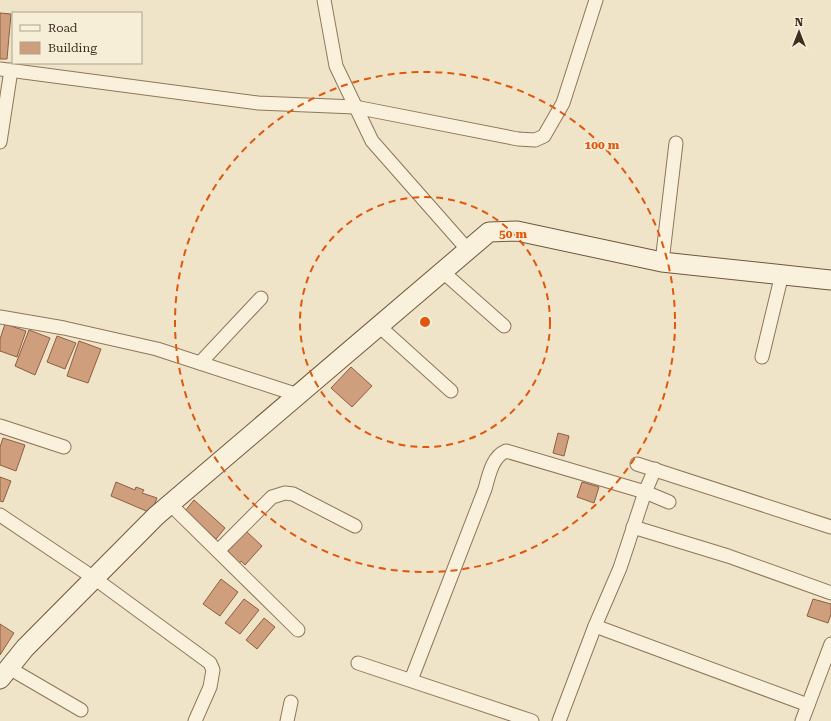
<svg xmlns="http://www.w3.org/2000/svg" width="831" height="721" viewBox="0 0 831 721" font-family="'Roboto Serif',serif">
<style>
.building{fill:#cf9f7d;stroke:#8d5f41}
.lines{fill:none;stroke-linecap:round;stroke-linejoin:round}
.street-casing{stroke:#8d765c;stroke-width:15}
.secondary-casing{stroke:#6f573f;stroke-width:21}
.street{stroke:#faf1dc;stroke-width:13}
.secondary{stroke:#faf1dc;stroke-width:19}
.ring{fill:none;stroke:#df570d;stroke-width:2;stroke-dasharray:7 5}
.centre{fill:#df570d;stroke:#f7eed8;stroke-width:2}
.ring-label{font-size:12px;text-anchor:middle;font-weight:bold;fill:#df570d;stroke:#f7eed8;stroke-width:3.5;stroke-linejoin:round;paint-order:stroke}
</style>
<rect width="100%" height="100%" fill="#f0e4c8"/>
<g class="building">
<polygon points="0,13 11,14 7,59 0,59"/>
<polygon points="5,324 26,331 17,357 0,351 0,339"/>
<polygon points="29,330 50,338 35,375 15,366"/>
<polygon points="57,336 76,343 65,369 47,362"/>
<polygon points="79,341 101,349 88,383 67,376"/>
<polygon points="351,367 372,386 352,407 331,388"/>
<polygon points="558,433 569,436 564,456 553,453"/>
<polygon points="3,438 25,445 16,471 0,465 0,447"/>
<polygon points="0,477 11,481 3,502 0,501"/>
<polygon points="116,482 135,490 136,487 144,490 142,493 157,498 151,513 111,496"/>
<polygon points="582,482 599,487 594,503 577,497"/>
<polygon points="194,500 225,528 216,539 185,511"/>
<polygon points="246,531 262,546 245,565 241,561 238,565 231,559 234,557 228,551"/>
<polygon points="221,579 238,592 220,616 203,604"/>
<polygon points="244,599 259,610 240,634 225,623"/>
<polygon points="813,599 831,604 831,614 828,623 807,616"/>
<polygon points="264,618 275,627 257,649 246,640"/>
<polygon points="0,624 14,633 0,655"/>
</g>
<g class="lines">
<g class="street-casing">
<g id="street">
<polyline points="324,0 336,66 372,141 468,250"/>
<polyline points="0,69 258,103 355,107 518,139 535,140 544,136 563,103 596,0"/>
<polyline points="0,142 11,70"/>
<polyline points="662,262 676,143"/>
<polyline points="443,272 504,326"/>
<polyline points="0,317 64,328 157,349 298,395"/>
<polyline points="379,326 451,391"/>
<polyline points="762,357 782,274"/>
<polyline points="200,363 261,298"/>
<polyline points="0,426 64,447"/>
<polyline points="637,464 831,527"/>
<polyline points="170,504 298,630"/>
<polyline points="0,515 94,578 210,663 213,670 210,687 195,721"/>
<polyline points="633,527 728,556 831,593"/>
<polyline points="218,551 272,497 285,493 293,494 355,526"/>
<polyline points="595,626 808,705"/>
<polyline points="358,663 532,721"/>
<polyline points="9,668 81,710"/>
<path d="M411 680 485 489C489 475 492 457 506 451L645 492 669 502"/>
<polyline points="287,721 291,702"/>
<polyline points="559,721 595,626 620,568 645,492 655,469"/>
<polyline points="802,721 831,644"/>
</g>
</g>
<g class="secondary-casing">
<polyline id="secondary" points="0,679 25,648 156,516 489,232 517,231 662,262 831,280"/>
</g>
<use href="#street" class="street"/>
<use href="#secondary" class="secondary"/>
</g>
<g class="ring">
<circle cx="425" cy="322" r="125"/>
<circle cx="425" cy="322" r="250"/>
</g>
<circle cx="425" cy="322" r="6" class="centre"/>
<g class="ring-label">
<text x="602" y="149">100 m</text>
<text x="513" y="238">50 m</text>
</g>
<rect x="12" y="12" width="130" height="52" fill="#f7eed8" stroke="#ada18e"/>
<rect x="20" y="25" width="20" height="6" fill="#faf1dc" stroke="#ada18e"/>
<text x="48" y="32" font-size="12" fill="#3d2e20">Road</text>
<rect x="20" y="42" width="20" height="12" fill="#cf9f7d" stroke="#ada18e"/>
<text x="48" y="52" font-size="12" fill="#3d2e20">Building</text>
<g transform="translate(799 32)" stroke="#f7eed8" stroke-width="3" paint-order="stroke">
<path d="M0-3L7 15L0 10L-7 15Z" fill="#3d2e20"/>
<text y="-6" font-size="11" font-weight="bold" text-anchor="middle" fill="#3d2e20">N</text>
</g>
</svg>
